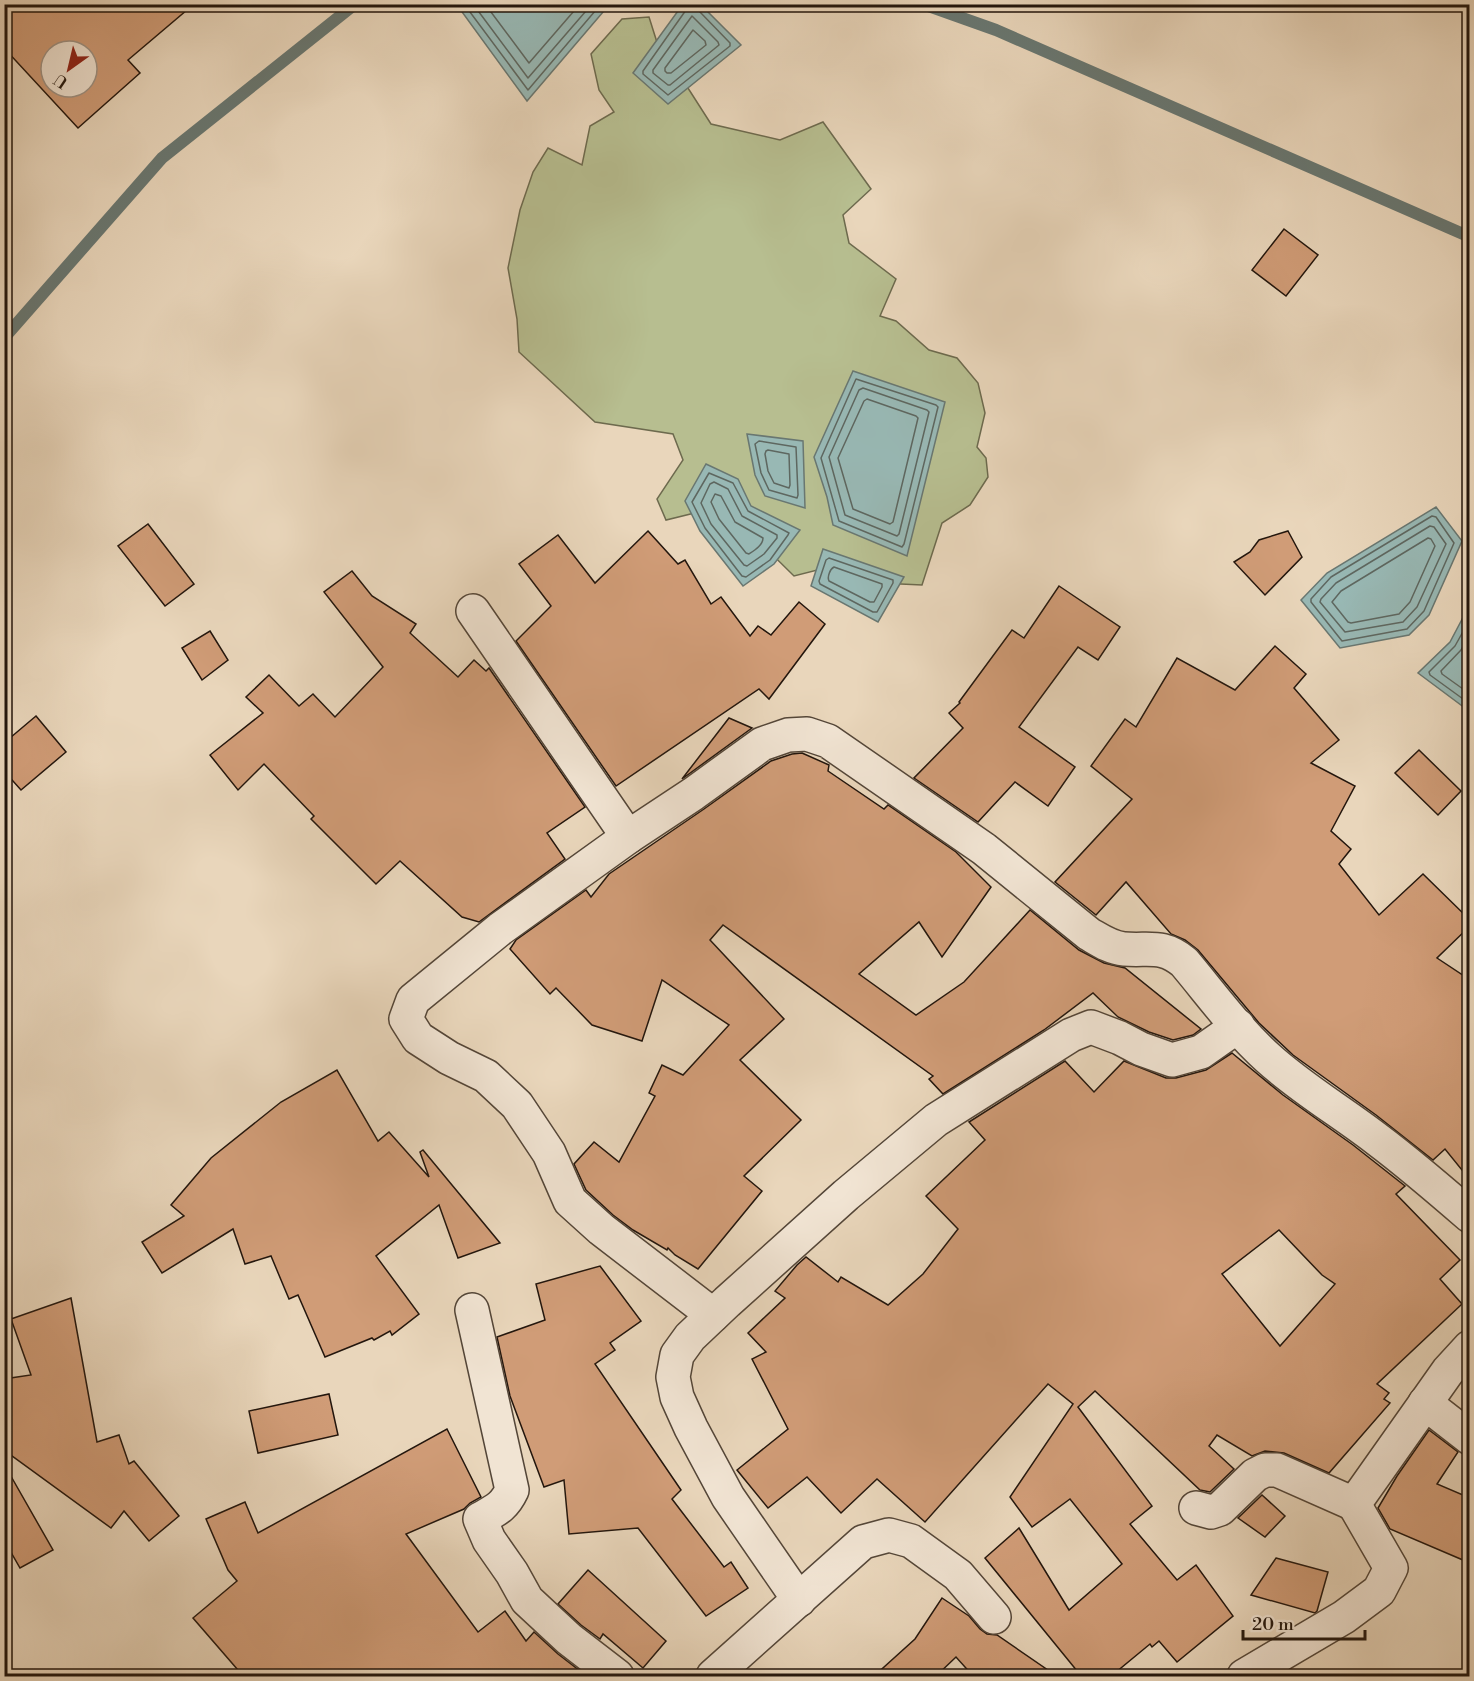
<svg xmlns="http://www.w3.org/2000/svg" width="1474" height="1681" viewBox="0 0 1474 1681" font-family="'Libre Bodoni',serif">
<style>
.green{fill:#b7be90;stroke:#6d6a4e;stroke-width:1.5}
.water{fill:#98b8b4;stroke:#697771;stroke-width:1.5}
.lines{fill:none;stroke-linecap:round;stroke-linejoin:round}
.shore{stroke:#5e6760;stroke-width:1.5}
.stream{stroke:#697771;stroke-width:12}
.building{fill:#d09c77;stroke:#23160d;stroke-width:1.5;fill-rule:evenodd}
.minor-casing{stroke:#544638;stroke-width:36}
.minor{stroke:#f1e4d3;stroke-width:33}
</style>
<rect width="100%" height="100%" fill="#e9d6bb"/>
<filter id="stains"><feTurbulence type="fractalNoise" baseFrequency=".00333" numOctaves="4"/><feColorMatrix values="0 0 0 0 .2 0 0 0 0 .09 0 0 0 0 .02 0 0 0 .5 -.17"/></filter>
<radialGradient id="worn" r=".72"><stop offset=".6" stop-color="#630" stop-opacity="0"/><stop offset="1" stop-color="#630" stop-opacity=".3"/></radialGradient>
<polygon class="green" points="649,17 661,55 679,74 711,124 780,140 823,122 871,189 843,215 849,243 896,279 880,316 896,321 929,350 957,358 978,383 985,413 977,447 986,458 988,477 970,505 942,523 922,585 879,583 841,564 794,576 723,506 666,520 657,499 683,460 673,434 595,422 519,352 517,319 508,268 520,210 533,172 548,148 582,165 590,126 614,112 599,90 591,54 622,19"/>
<g class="water">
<polygon points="683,4 701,5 741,45 668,104 633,73"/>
<polygon points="457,5 609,5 527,101"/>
<polygon points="853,371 945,402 907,556 833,525 827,497 814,457"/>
<polygon points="747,434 803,441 805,508 765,496 755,475"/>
<polygon points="706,464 738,479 751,506 800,530 774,564 743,586 700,531 685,501"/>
<polygon points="1436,507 1462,541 1429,615 1409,635 1340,648 1301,600 1327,573"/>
<polygon points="823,549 904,577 878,622 811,586"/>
<polygon points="1469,606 1469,711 1418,673 1450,642"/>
</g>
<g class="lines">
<g class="shore">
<polyline points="464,4 528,90 601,4"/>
<polyline points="473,4 528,78 592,4"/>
<polyline points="485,4 529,63 580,4"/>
<polyline points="687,4 686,10 643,71 643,74 668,95 730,46 730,43 699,11 697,4"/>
<polygon points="692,16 718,42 719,45 670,85 668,85 653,73 653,70"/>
<polygon points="693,30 705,41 706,45 671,73 667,73 665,71 665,68"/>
<polygon points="856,379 936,405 938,407 904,544 902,547 839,521 821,458"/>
<polygon points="863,388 927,410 929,412 899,534 897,536 845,515 829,457 859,390"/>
<polygon points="867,399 916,416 918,418 893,522 890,524 853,509 838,458 864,401"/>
<polygon points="759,441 796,447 798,495 797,498 769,490 761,473 755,444"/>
<polygon points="768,450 789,454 790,485 789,488 774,483 768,471 765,454 766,451"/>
<polygon points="709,473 733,483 748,511 789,533 788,535 770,560 746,577 742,576 705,528 692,502"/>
<polygon points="714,482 728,489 742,516 777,535 777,538 764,554 747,566 744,565 711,524 701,503 710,484"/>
<path d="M715 494 721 496 735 522 763 538C763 545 755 550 749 554L746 553 719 519 711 502Z"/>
<polygon points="1432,516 1436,517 1454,543 1424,611 1407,629 1342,641 1311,602 1311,599 1331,577"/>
<polygon points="1430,526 1434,527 1446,544 1417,607 1403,622 1345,632 1320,602 1321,599 1336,583"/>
<polygon points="1428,538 1431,539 1435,546 1410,602 1399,614 1351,623 1348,622 1332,602 1341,591"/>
<polygon points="829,558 893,580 893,583 877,612 873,612 820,584 819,581 826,560"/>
<path d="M834 567 882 584V587L874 602H870L829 581C827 577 830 569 834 567Z"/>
<polyline points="1470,619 1455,646 1429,672 1430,675 1470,704"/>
<polyline points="1470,634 1461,650 1441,671 1442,674 1470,694"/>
</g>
<g class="stream">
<polyline points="923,4 996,30 1470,237"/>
<polyline points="4,338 162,158 355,4"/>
</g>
</g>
<g class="building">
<path d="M4 4H194L128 60 140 73 78 128 4 48ZM51 51H87V87H51Z"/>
<polygon points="1284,229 1318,255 1286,296 1252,270"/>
<polygon points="148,524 194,584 165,606 118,546"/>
<polygon points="648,531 678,564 685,560 711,604 721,597 750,636 758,626 771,635 799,602 825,624 769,699 759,689 616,786 516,641 551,606 519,564 558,535 595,583"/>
<polygon points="1288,531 1302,557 1265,595 1234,562 1250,552 1259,540"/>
<polygon points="352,571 372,596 416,624 410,633 458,677 474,660 486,671 489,668 585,807 547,833 565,859 479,922 462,917 400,861 376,884 311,819 314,816 264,764 238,790 210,755 263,713 246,697 269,675 299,706 313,694 335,717 383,667 324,592"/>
<polygon points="1059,586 1120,627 1098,660 1078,647 1019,727 1075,767 1048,806 1015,782 978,822 914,778 963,728 949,713 960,703 959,702 1012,630 1024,638"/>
<polygon points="210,631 228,660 202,680 182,648"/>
<polygon points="1275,646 1306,674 1294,688 1339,740 1311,763 1355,786 1331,831 1351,849 1339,864 1379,915 1423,874 1470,920 1470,926 1437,958 1470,980 1470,1180 1445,1149 1433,1160 1376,1115 1293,1055 1259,1023 1198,950 1185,940 1171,934 1126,882 1096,915 1055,882 1132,799 1091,766 1125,719 1136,727 1177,658 1235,690"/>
<polygon points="36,716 66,752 21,790 4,771 4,743"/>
<polygon points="729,718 752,728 682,779"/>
<polygon points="1419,750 1461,791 1438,815 1395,773"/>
<polygon points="802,753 829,765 828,771 884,809 888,805 956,852 991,887 942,957 919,922 859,974 916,1015 964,982 1030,910 1079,950 1104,963 1125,968 1201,1029 1193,1035 1173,1040 1149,1032 1118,1017 1093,993 1044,1030 943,1094 929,1079 933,1076 723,925 710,940 784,1019 740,1060 801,1120 744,1176 762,1191 698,1269 675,1255 668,1248 667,1250 633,1230 613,1215 586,1190 574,1164 594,1142 619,1162 655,1096 649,1093 662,1065 683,1075 729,1025 662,980 642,1041 592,1025 556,988 550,994 510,949 516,940 586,890 591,897 609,874 704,809 771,761 792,754"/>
<path d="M1232 1053 1283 1095 1353 1145 1405 1186 1396 1194 1460 1260 1440 1279 1462 1304 1377 1384 1389 1393 1384 1399 1390 1403 1329 1473 1284 1453 1265 1451 1252 1456 1217 1435 1209 1446 1234 1469 1210 1492 1200 1490 1095 1391 1078 1407 1152 1506 1130 1524 1177 1580 1196 1565 1233 1616 1177 1662 1159 1641 1152 1647 1150 1644 1110 1677H1082L985 1558 1019 1528 1069 1610 1122 1564 1070 1499 1032 1527 1010 1497 1073 1404 1048 1384 925 1522 877 1479 841 1513 807 1477 768 1508 737 1470 788 1429 752 1359 766 1352 748 1333 785 1298 775 1291 797 1265 806 1257 838 1282 841 1277 888 1305 923 1274 958 1229 926 1196 985 1140 969 1122 1065 1061 1094 1092 1124 1061 1166 1078H1176L1206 1070ZM1279 1230 1322 1275 1335 1284 1280 1346 1222 1274Z"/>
<polygon points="337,1070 378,1141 389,1132 429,1177 420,1152 423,1150 500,1243 458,1258 439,1205 376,1256 419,1314 392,1335 390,1331 374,1340 372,1338 325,1357 298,1295 289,1299 271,1256 245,1264 233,1229 162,1273 142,1242 184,1216 171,1205 211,1158 281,1102"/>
<polygon points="600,1266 641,1321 610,1343 615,1350 595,1364 681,1490 672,1499 724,1567 731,1562 748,1588 706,1616 638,1528 569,1534 564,1480 544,1487 510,1396 497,1337 545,1320 536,1284"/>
<polygon points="71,1298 97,1442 119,1435 129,1464 134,1461 179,1516 149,1541 124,1511 111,1528 4,1450 4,1379 31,1375 11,1319"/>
<polygon points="329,1394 338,1435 258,1453 249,1411"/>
<polygon points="447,1429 481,1497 470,1503 464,1509 406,1534 478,1632 505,1611 526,1641 534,1632 558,1654 580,1671 577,1677 244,1677 193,1618 237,1581 228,1570 206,1519 245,1502 258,1533"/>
<polygon points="1429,1430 1458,1452 1437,1484 1470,1498 1470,1563 1390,1529 1378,1508 1397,1476"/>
<polygon points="4,1464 53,1550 20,1568 4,1540"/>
<polygon points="1262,1495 1285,1516 1265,1537 1238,1518"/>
<polygon points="1276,1558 1328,1572 1317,1611 1315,1613 1251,1595"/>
<polygon points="588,1570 666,1641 643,1668 603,1634 600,1639 581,1625 558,1604"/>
<polygon points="942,1598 969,1616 980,1629 987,1634 997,1635 1058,1677 974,1677 956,1657 935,1677 873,1677 915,1639"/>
</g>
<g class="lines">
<g class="minor-casing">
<g id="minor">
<polyline points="473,611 628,837"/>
<path d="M472 1310 512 1490C504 1507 496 1510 480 1519L489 1540 512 1573 527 1600 569 1639 617 1676"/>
<path d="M713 1315 601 1229 570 1201 549 1153 517 1105 486 1076 449 1058 418 1038 406 1019 413 1000 500 929 628 837 693 794 762 744 788 735 807 734 828 741 984 849 1089 934C1101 941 1111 948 1124 949 1150 951 1162 944 1184 962 1211 994 1236 1029 1268 1058 1302 1089 1342 1112 1378 1140 1410 1164 1440 1190 1470 1216"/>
<polyline points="1425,1403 1470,1438"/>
<polyline points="1196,1508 1211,1512 1220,1509 1255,1475 1265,1470 1277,1470 1354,1504"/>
<polyline points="799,1600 728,1497 691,1428 677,1397 673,1377 677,1355 690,1337 727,1302 846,1195 936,1120 1071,1035 1091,1027 1120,1038 1141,1049 1172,1060 1201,1052 1238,1026"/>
<polyline points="713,1676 863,1542 889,1535 911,1541 958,1575 994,1617"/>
<polyline points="1244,1676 1344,1617 1379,1591 1391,1568 1354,1504 1448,1371 1470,1347"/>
</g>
</g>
<use href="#minor" class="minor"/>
</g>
<rect width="1474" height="1681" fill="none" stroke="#e9d6bb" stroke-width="24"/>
<rect x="6" y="6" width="1462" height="1669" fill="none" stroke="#23160d" stroke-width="3"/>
<rect x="12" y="12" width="1450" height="1657" fill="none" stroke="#23160d" stroke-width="1.5"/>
<g transform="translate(69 69) rotate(214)"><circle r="28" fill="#f1e4d3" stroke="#9f9284" stroke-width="1.5"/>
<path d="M0-4.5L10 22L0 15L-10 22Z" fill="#8f2418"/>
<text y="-9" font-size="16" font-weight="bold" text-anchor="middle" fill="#23160d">U</text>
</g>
<path d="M1243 1630v9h122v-9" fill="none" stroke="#23160d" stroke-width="3"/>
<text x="1252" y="1630" font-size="18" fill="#23160d" stroke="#f1e4d3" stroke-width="4.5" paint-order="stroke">20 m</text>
<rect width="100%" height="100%" filter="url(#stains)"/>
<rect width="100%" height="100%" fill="url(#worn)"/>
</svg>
